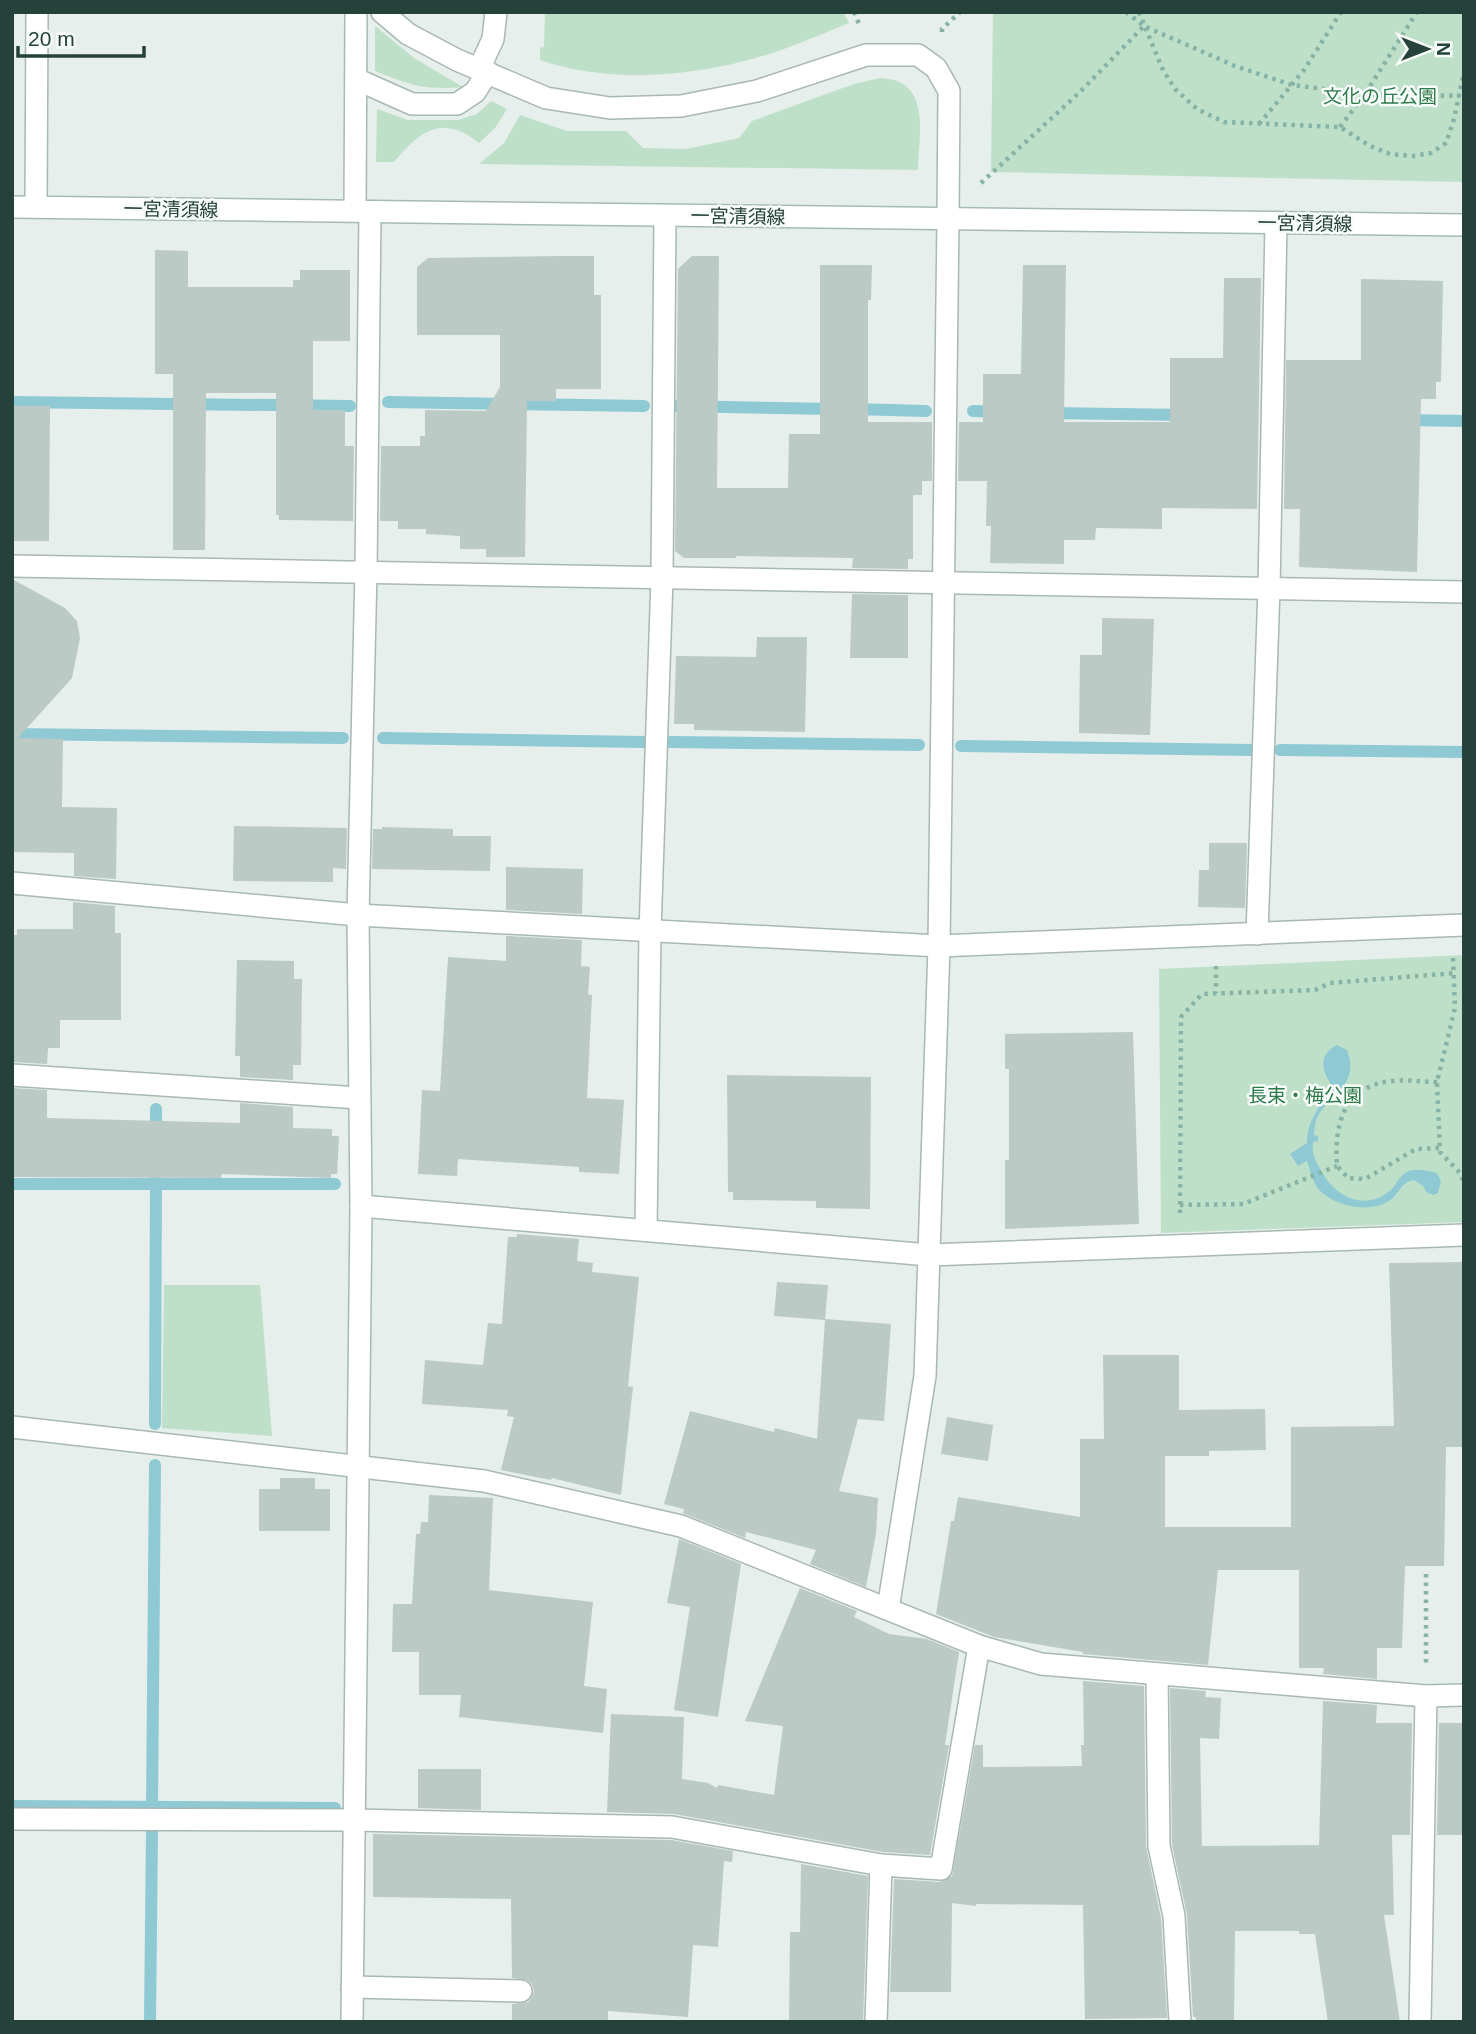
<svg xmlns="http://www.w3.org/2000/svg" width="1476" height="2034" viewBox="0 0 1476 2034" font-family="Arial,'Noto Sans JP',sans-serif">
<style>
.green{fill:#bfe0c8}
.water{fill:#8ec9d4}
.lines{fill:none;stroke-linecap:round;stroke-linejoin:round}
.stream{stroke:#8ec9d4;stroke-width:12}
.building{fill:#bbcac4}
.service-casing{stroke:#a8b8b2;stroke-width:24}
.minor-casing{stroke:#a8b8b2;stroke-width:24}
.secondary-casing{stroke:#a4bbb3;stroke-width:24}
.path{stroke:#86b3a5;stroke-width:4.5;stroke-dasharray:3.5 5;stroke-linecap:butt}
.service{stroke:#fff;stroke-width:21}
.minor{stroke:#fff;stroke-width:21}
.secondary{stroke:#fff;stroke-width:21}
.labels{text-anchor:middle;stroke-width:5;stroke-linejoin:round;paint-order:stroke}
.park-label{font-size:19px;fill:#2d7a4b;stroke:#f7fbf9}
.street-label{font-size:19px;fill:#24423a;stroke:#f7fbf9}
</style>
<rect width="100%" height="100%" fill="#e6efeb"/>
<g class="green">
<path d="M545 12H843L849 23C827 32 806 41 784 49 708 76 616 86 540 60V48L544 47Z"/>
<polygon points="993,12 1464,12 1464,182 991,172"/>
<path d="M375 26 414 58 463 87C424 90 412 86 375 71Z"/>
<path d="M880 78C885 79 893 79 897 81 930 94 918 142 918 170L479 164 504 143 520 115 567 131H626L643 148 686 149 739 138 752 121 854 84Z"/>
<path d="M491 101 507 109 495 128 479 143C442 114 421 130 394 162H376L377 109 408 120H458L477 114Z"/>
<polygon points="1464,955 1464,1222 1161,1233 1159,969"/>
<polygon points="164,1285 260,1285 272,1436 162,1428"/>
</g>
<path class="water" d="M1337 1045 1347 1050C1360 1086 1331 1091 1317 1118 1315 1123 1314 1130 1314 1135L1318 1136V1141L1313 1142C1311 1156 1318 1166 1325 1177 1340 1200 1368 1210 1391 1190 1396 1185 1399 1177 1405 1173 1413 1167 1428 1171 1437 1173L1441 1181 1438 1193 1433 1195 1426 1192 1423 1186 1414 1180C1402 1182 1401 1189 1394 1197 1375 1216 1332 1207 1317 1187 1312 1180 1310 1169 1307 1161L1298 1166 1290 1154 1307 1143C1307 1120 1320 1106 1333 1088 1323 1072 1316 1056 1337 1045Z"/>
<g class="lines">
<g class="stream">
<polyline points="12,402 350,406"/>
<polyline points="388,402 644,406"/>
<polyline points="675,406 835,409"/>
<polyline points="853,409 926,411"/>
<polyline points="973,411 999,412"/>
<polyline points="1049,413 1185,415"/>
<polyline points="1405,420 1464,421"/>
<polyline points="12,734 343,738"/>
<polyline points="383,738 646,742"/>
<polyline points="671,742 919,745"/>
<polyline points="961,746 1254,750"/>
<polyline points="1280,750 1464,752"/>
<polyline points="156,1109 156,1137"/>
<polyline points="12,1184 335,1184"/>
<polyline points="155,1424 156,1176"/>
<polyline points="12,1806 335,1808"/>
<polyline points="152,1808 155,1465"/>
<polyline points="150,2022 152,1831"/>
</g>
</g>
<g class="building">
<polygon points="155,250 188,251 188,287 293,287 293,280 300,280 300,270 350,270 350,341 313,341 313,410 345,410 345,446 354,446 353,521 279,520 279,515 276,515 276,393 206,393 205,550 173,550 173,374 155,374"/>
<polygon points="561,256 594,256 594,295 601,295 601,389 556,389 556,401 527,401 525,557 486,557 486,549 460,549 460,536 426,534 426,529 398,529 398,521 380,521 381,446 420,446 420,436 425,436 425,410 486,411 500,387 500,335 417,335 417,267 428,258"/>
<polygon points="692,256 719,256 717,488 788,488 789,434 820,434 820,265 872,265 871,300 868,300 868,422 932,422 932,481 922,481 922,495 913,495 913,559 908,559 908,569 852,568 853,558 736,556 736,558 684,558 675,551 678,269"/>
<polygon points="1023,265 1066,265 1064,422 1170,422 1170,358 1223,358 1224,278 1261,278 1257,509 1162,508 1162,529 1096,528 1095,540 1064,540 1064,564 990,563 991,526 986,526 987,481 958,481 959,422 983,422 983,374 1021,374"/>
<polygon points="1361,279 1443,281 1441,382 1436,382 1436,399 1421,399 1417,572 1299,567 1300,509 1284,509 1286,360 1361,360"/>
<polygon points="12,406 50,406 49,541 12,541"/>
<polygon points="12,579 65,608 77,621 80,638 72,678 18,738 63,739 62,807 117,808 116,879 74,876 74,853 12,852"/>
<polygon points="852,594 908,595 908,658 850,658"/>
<polygon points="1102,618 1154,619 1150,735 1079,733 1080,655 1102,655"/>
<polygon points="757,637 807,637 805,732 694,730 694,724 674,724 676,656 756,657"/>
<polygon points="234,826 347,828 346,869 333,868 333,882 233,881"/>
<polygon points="382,827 453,829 453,836 491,836 490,871 372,869 373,829 382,829"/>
<polygon points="1209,843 1247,843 1245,908 1198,907 1199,870 1209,870"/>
<polygon points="506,867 583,869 582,914 506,910"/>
<polygon points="73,902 115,906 115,933 121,933 121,1020 60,1020 60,1048 48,1048 47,1064 12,1062 12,935 17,935 17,929 73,929"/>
<polygon points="506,936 582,940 581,966 590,967 588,994 592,995 587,1098 624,1100 619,1174 579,1172 579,1167 458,1159 457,1176 418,1174 422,1090 440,1091 448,957 506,961"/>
<polygon points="237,960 294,961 294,979 302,979 301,1065 293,1065 293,1080 240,1077 240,1056 235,1056"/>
<polygon points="1133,1032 1139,1224 1005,1229 1005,1160 1009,1160 1009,1069 1005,1069 1005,1034"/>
<polygon points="727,1075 871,1077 870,1209 816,1208 816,1201 733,1200 733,1192 728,1192"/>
<polygon points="12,1088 47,1090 47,1118 240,1123 240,1103 293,1107 293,1128 332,1129 332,1136 339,1136 337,1174 331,1174 331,1178 222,1174 221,1178 12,1177"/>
<polygon points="517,1234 579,1239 577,1261 593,1263 592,1272 639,1277 628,1386 633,1387 621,1495 552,1478 551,1480 501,1470 514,1417 507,1416 508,1410 422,1404 425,1360 483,1365 488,1323 502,1324 508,1237 517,1237"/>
<polygon points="1464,1262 1464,1447 1446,1447 1444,1566 1405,1566 1402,1648 1377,1648 1377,1679 1323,1674 1324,1668 1299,1668 1299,1570 1218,1570 1208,1665 1083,1654 1083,1652 994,1637 936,1614 951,1521 954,1521 958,1497 1080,1517 1080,1439 1104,1439 1103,1355 1179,1355 1179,1410 1265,1409 1266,1450 1209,1451 1209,1456 1165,1456 1165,1527 1291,1527 1291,1427 1394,1426 1389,1263"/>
<polygon points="777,1282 828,1285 825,1319 891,1324 884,1421 858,1419 839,1491 878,1498 876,1534 866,1587 810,1564 816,1550 746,1532 745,1538 683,1513 684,1509 664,1504 690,1411 774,1432 775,1428 817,1439 825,1320 774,1316"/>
<polygon points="947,1417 993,1425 988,1461 941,1454"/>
<polygon points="280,1478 315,1478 315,1489 330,1489 330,1531 259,1531 259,1489 280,1489"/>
<polygon points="429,1495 493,1498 489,1590 593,1602 584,1686 607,1689 603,1733 459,1717 461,1695 419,1695 419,1652 392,1652 393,1604 412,1604 416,1534 420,1534 421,1522 428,1522"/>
<polygon points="679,1539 741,1564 718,1717 674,1710 690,1607 667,1603"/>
<polygon points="800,1588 857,1611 854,1617 889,1634 927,1639 959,1652 945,1745 949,1745 930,1855 883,1852 674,1814 607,1812 611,1714 684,1717 682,1779 708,1783 717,1788 718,1785 774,1795 783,1726 745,1721"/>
<polygon points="1083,1681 1144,1686 1146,1846 1161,1918 1167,2018 1085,2019 1083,1905 976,1904 976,1906 952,1903 951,1992 890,1992 894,1879 940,1882 952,1876 975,1745 983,1745 983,1767 1082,1766 1081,1745 1084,1745"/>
<polygon points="1170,1688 1206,1691 1205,1697 1221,1698 1219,1739 1200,1738 1202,1846 1319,1845 1323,1701 1377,1705 1376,1723 1412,1723 1410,1835 1392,1835 1394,1915 1384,1915 1400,2022 1328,2022 1315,1934 1299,1934 1299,1931 1235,1931 1234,2022 1196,2022 1196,2017 1193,2017 1187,1915 1172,1845"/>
<polygon points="1439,1723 1464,1723 1464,1835 1437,1835"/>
<polygon points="418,1769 481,1769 481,1810 418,1808"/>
<polygon points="373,1834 671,1840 733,1851 732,1862 724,1861 718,1947 693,1945 688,2017 608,2011 608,2022 512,2022 512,2004 528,2002 532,1997 534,1991 532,1984 527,1980 512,1978 511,1899 373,1897"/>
<polygon points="801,1864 868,1876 863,2022 789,2022 790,1932 800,1932"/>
</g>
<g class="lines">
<g class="service-casing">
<g id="service">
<polyline points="382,12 408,34 457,60 546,98 610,108 681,106 757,91 866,55 918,55 936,68 949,91 948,219"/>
<polyline points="479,69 493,39 496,12"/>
<polyline points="356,79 412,104 457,104 475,92 488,72"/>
<polyline points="36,207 37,12"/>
<polyline points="355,211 356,12"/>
<polyline points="352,1987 521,1991"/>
</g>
</g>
<g class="minor-casing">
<g id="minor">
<polyline points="12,566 1464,592"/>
<polyline points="12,883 358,915 939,946 1464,925"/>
<polyline points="1257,934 1269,588 1276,223"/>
<polyline points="12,1075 359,1098"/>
<polyline points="361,1206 929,1255 1464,1235"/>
<polyline points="646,1230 650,932 662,578 665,216"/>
<polyline points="12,1427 484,1481 681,1526 979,1646 1041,1664 1426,1696 1464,1695"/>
<polyline points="888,1609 925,1376 939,946 948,219"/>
<polyline points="1157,1674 1159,1846 1174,1916 1180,2022"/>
<polyline points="12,1819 354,1820 672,1827 881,1865"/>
<polyline points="352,2022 361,1206 358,915 366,571 370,212"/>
<polyline points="876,2022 881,1865 941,1869 979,1646"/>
<polyline points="1420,2022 1426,1696"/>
</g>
</g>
<g class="secondary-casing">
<polyline id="secondary" points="12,207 1464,225"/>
</g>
<g class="path">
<polyline points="854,12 859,24"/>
<polyline points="1126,12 1144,26 1235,66 1292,85 1365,94 1459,96"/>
<polyline points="1139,12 1162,68 1175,89 1197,109 1224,122 1340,127 1370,146 1390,154 1414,156 1431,153 1446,143 1454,119 1464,72"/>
<polyline points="942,32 942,29 960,12"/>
<polyline points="1259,124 1304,70 1341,12"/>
<polyline points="1340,127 1365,94 1417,12"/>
<polyline points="981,183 1080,92 1144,26"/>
<polyline points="1453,958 1455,1008 1437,1082 1440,1152 1460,1173 1464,1182"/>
<polyline points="1216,966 1216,993"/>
<path d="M1437 1082C1422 1082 1407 1079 1392 1081 1343 1086 1334 1125 1337 1166L1348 1178 1365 1179 1416 1149 1440 1148"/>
<polyline points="1180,1205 1243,1204 1337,1166"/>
<polyline points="1180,1213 1181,1017 1202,994 1315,990 1330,983 1455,973"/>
<polyline points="1426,1574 1426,1664"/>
</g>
<use href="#service" class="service"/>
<use href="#minor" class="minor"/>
<use href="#secondary" class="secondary"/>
</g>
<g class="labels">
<g class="park-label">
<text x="1380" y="103">文化の丘公園</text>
<text x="1305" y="1102">長束・梅公園</text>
</g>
<g class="street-label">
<text transform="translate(171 209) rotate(1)" y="7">一宮清須線</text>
<text transform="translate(738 216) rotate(1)" y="7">一宮清須線</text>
<text transform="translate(1305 223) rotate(1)" y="7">一宮清須線</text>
</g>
</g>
<rect width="1476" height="2034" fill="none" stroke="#24423a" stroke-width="28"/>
<g transform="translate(1427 49) rotate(90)" stroke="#f7fbf9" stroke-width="5" paint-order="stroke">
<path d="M0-5L12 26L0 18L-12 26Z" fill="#24423a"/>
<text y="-10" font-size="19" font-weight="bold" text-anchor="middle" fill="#24423a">N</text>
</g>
<path d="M18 46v10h126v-10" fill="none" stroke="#24423a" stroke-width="3.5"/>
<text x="28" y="46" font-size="21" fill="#24423a" stroke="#f7fbf9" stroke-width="5" paint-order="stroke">20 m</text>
</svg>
